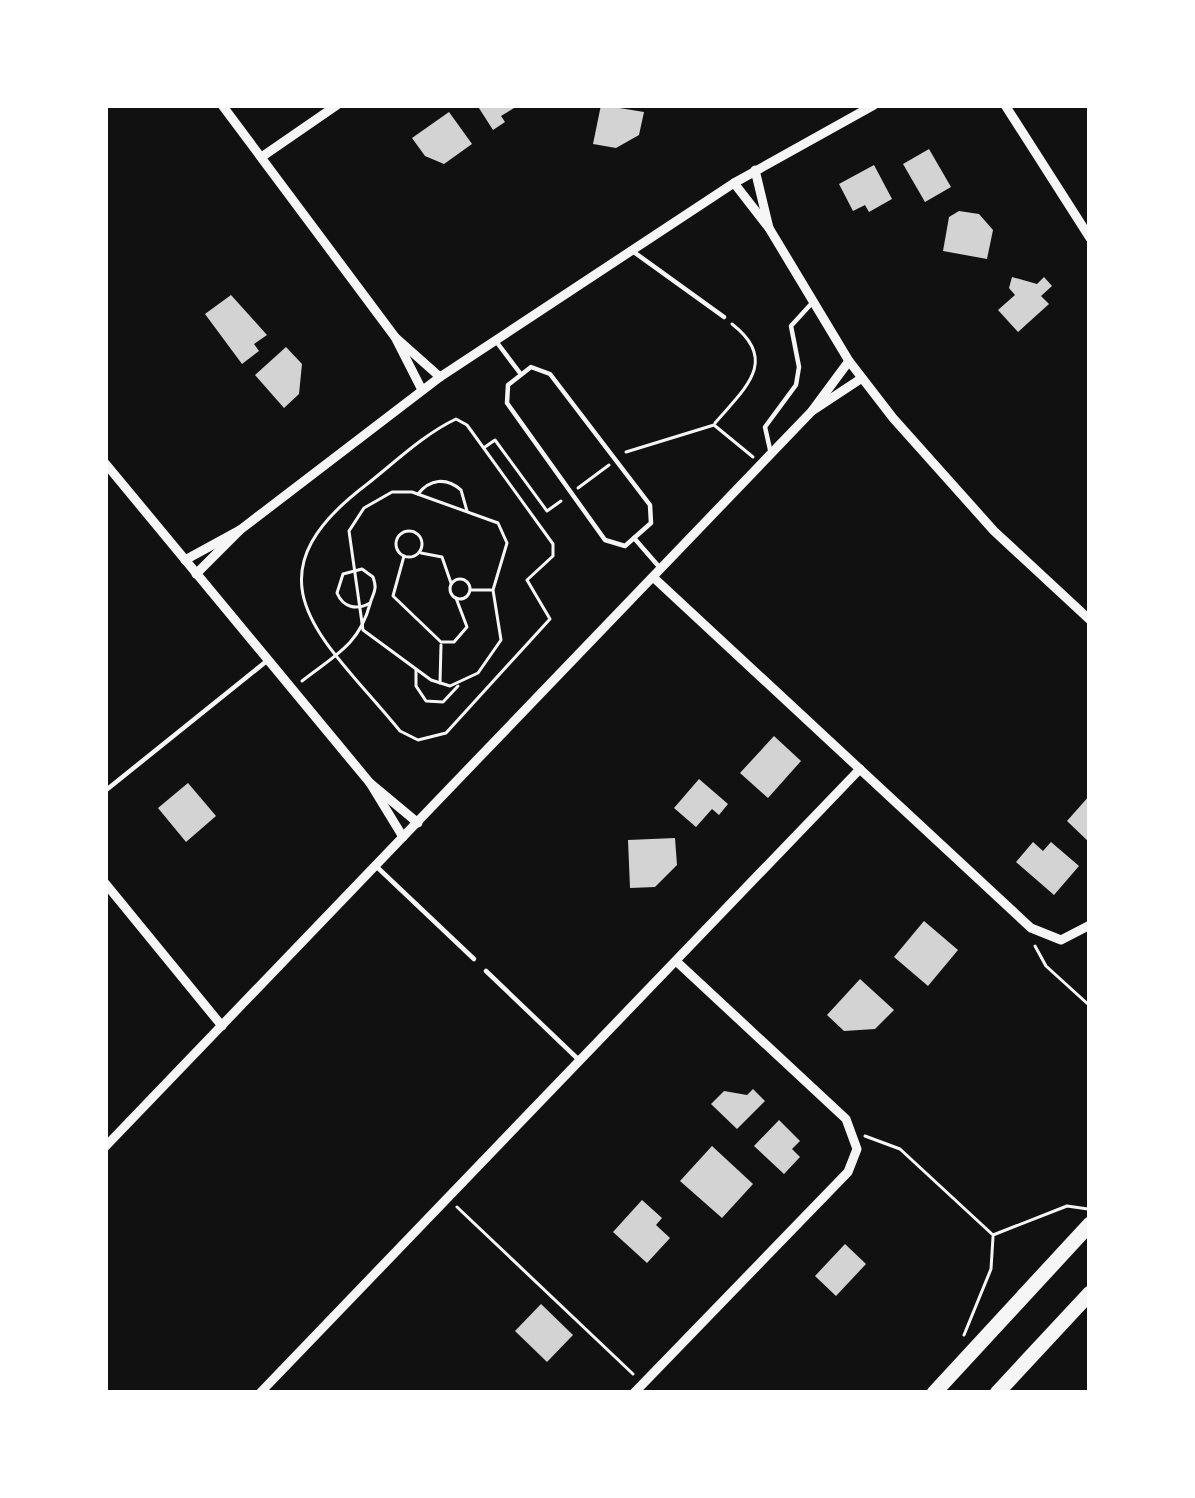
<svg xmlns="http://www.w3.org/2000/svg" width="1195" height="1498" viewBox="0 0 1195 1498" font-family="'PT Sans',sans-serif">
<style>
.building{fill:#d3d3d3}
.lines{fill:none;stroke-linecap:round;stroke-linejoin:round}
.path{stroke:#f5f5f5;stroke-width:3}
.service{stroke:#f5f5f5;stroke-width:4.5}
.minor{stroke:#f5f5f5;stroke-width:9}
.primary{stroke:#f5f5f5;stroke-width:15}
</style>
<rect width="100%" height="100%" fill="#111"/>
<g class="building">
<polygon points="477,105 519,105 501,116 505,122 493,130"/>
<polygon points="601,105 644,112 639,135 616,148 593,144"/>
<polygon points="449,112 472,144 444,164 425,156 412,138"/>
<polygon points="929,149 951,187 925,202 903,164"/>
<polygon points="874,165 892,199 869,212 865,205 853,211 839,184"/>
<polygon points="959,211 979,214 993,230 987,259 943,251 949,217"/>
<polygon points="1012,277 1037,284 1044,277 1052,286 1041,296 1049,304 1018,332 998,310 1015,295 1009,288"/>
<polygon points="231,295 267,335 254,344 259,351 242,364 205,314"/>
<polygon points="286,347 302,364 299,394 284,408 255,375"/>
<polygon points="774,736 801,761 768,798 740,773"/>
<polygon points="699,779 728,804 719,815 712,809 696,827 674,808"/>
<polygon points="188,783 216,816 186,842 158,808"/>
<polygon points="1090,795 1090,843 1067,821"/>
<polygon points="675,838 677,865 655,887 630,888 628,840"/>
<polygon points="1033,842 1043,851 1051,842 1079,866 1054,895 1016,862"/>
<polygon points="924,921 958,950 928,986 894,957"/>
<polygon points="860,979 894,1010 875,1029 844,1031 827,1015"/>
<polygon points="753,1089 765,1101 737,1129 711,1104 724,1091 747,1095"/>
<polygon points="779,1120 800,1141 792,1149 800,1157 784,1174 754,1146"/>
<polygon points="712,1146 753,1184 722,1218 680,1181"/>
<polygon points="642,1200 662,1218 656,1225 670,1238 647,1263 613,1232"/>
<polygon points="845,1244 866,1264 836,1296 815,1276"/>
<polygon points="541,1304 573,1335 547,1362 515,1331"/>
</g>
<g class="lines">
<g class="path">
<path d="M456 419 467 425 553 544V556L527 580 550 619 446 733 418 740 400 731C326 640 239 581 366 485 394 463 424 434 456 419Z"/>
<path d="M715 423C744 389 780 361 732 324"/>
<polyline points="485,447 495,440 547,511 561,501"/>
<polyline points="626,452 714,425 753,457"/>
<polyline points="578,488 609,465"/>
<polygon points="392,492 412,492 498,523 507,543 493,590 501,640 478,673 450,686 431,680 363,630 349,531 364,508"/>
<path d="M418 494C430 479 446 477 461 490L467 511"/>
<circle cx="409" cy="544" r="13"/>
<polyline points="421,553 442,557 451,583"/>
<polyline points="404,556 393,596 441,642 454,642 467,627 456,598"/>
<circle cx="460" cy="589" r="10"/>
<polyline points="471,590 491,590"/>
<polyline points="416,670 416,686 426,701 443,702 458,686"/>
<path d="M302 681C335 655 359 645 370 604 373 592 378 591 373 577L362 569 343 574 337 593C343 607 356 611 370 603"/>
<polyline points="440,683 441,645"/>
<polyline points="1035,946 1046,966 1090,1006"/>
<polyline points="865,1136 900,1149 993,1235 1067,1206 1088,1209"/>
<polyline points="457,1207 633,1374"/>
<polyline points="964,1335 991,1269 993,1237"/>
</g>
<g class="service">
<polyline points="631,250 724,317"/>
<polyline points="495,340 520,373"/>
<polygon points="531,367 550,374 650,505 651,523 625,546 605,540 507,403 508,385"/>
<polyline points="771,454 765,427 796,385 799,367 791,326 812,303"/>
<polyline points="634,538 661,569"/>
<polyline points="105,791 268,660"/>
<polyline points="378,868 474,959"/>
<polyline points="486,971 580,1061"/>
</g>
<g class="minor">
<polyline points="222,105 395,337 422,390"/>
<polyline points="1005,105 1090,238"/>
<polyline points="263,156 337,105"/>
<polyline points="755,170 769,228"/>
<polyline points="734,183 769,228 849,361 893,418 994,531 1090,620"/>
<polyline points="395,337 440,377"/>
<polyline points="812,411 862,378"/>
<polyline points="105,463 370,783 403,837"/>
<polyline points="185,560 240,530"/>
<polyline points="196,574 240,530 440,377 734,183 874,105"/>
<polyline points="653,577 1031,928 1061,940 1090,925"/>
<polyline points="370,783 418,823"/>
<polyline points="105,883 222,1026"/>
<polyline points="105,1147 812,411 849,361"/>
<polyline points="260,1393 860,769"/>
<polyline points="634,1393 848,1172 857,1149 846,1119 676,961"/>
</g>
<g class="primary">
<polyline points="934,1393 1090,1224"/>
<polyline points="997,1393 1090,1293"/>
</g>
</g>
<rect width="1195" height="1498" fill="none" stroke="#ffffff" stroke-width="216"/>
</svg>
